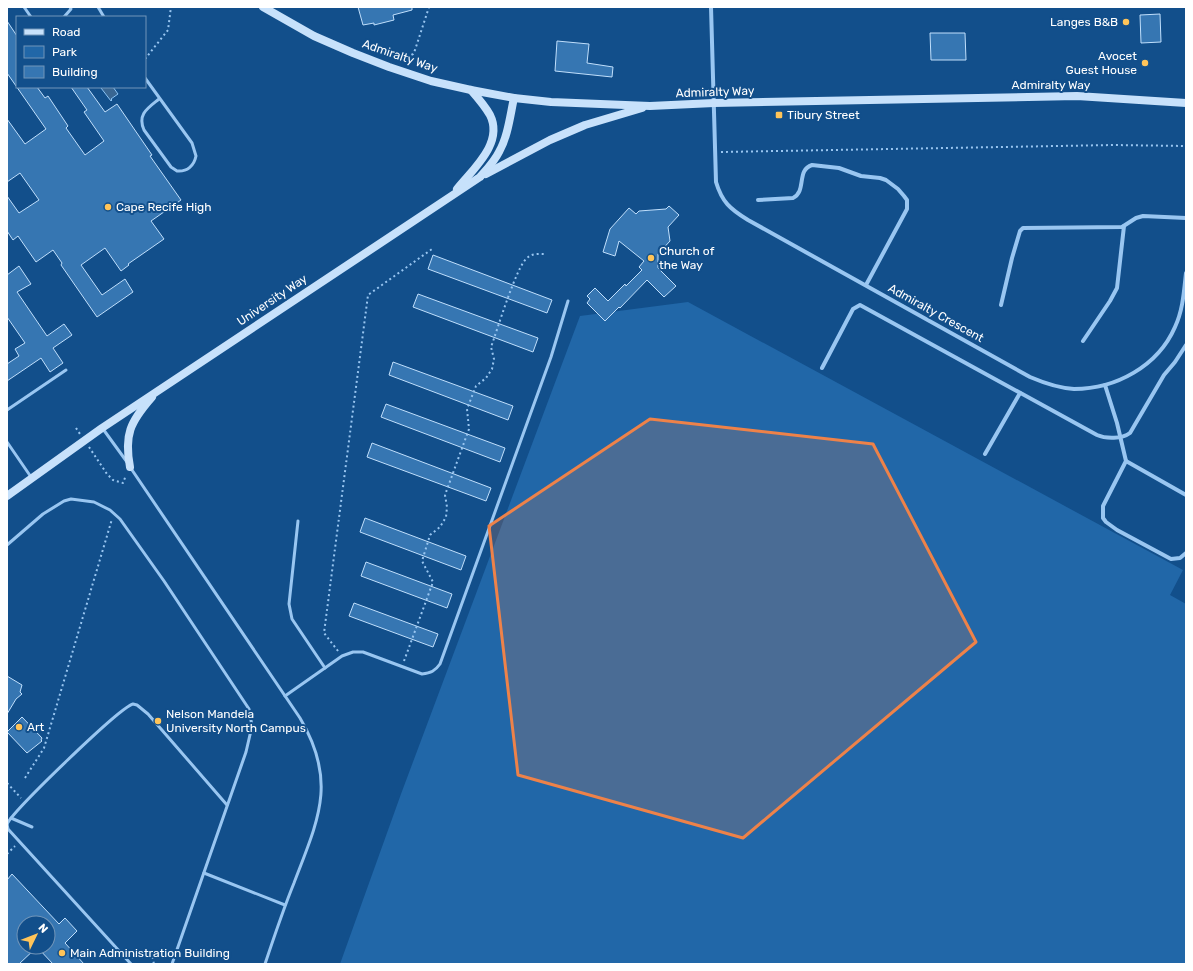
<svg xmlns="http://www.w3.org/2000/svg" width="1193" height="971" viewBox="0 0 1193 971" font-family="Rubik,sans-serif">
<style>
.green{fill:#2167a8}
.water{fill:#396692;stroke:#8bc3f4}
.building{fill:#3676b2;stroke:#c0dffc;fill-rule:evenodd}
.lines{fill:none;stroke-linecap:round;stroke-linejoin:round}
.path{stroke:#99c6f1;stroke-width:2;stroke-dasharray:2 3;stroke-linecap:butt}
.lane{stroke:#99c6f1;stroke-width:3}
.street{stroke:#99c6f1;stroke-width:4}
.secondary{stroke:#c7e1fb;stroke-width:8}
.marked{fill:#ee8249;fill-opacity:0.2;stroke:#ee8249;stroke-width:3;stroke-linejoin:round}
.poi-dot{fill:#ffc459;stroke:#124f8b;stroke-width:1.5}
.labels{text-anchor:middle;stroke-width:4;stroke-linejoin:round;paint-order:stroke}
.poi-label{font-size:12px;fill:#fff;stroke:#124f8b;text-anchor:start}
.street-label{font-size:12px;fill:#fff;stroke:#124f8b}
</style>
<rect width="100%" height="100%" fill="#124f8b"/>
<polygon class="green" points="688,302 1183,570 1170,595 1186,604 1186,964 340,964 401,794 580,316"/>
<polygon class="water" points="103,87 113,87 118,94 111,99 112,100 111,101 101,88"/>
<g class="building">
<polygon points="358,7 412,7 412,10 393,15 394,20 374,25 374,23 363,25"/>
<polygon points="1160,14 1161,42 1141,43 1140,15"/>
<polygon points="7,21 17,36 17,87 37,87 45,98 48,96 68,126 66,128 85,155 104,141 84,112 87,110 71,87 87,87 105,112 117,104 152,155 150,156 181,200 151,221 164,239 128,264 129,265 121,271 105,248 81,265 102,295 125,279 133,292 97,317 61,265 62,263 53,250 36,262 18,236 13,240 7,231 7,196 19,213 39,200 20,173 7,182 7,119 25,144 46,129 7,73"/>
<polygon points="930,33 965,33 966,60 931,60"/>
<polygon points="557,41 589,44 587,63 613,67 612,77 555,71"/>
<polygon points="669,206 679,215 668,227 670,241 658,254 658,268 676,286 664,297 647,280 620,308 619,307 605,321 587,303 590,299 587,296 595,288 608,301 625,284 626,286 642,270 639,267 644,261 619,241 615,256 603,252 610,229 629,208 636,214 639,211 666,209"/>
<polygon points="433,255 552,300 547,313 428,269"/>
<polygon points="19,266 31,284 17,292 47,336 64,324 72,335 53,348 63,363 50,372 41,358 7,381 7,364 19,356 15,349 25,343 7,317 7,275"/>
<polygon points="418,294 538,338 533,352 413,307"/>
<polygon points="393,362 513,406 508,420 389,375"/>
<polygon points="386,404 505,448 500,462 381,417"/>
<polygon points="372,443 491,488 486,501 367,457"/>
<polygon points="365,518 466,556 461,570 360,532"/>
<polygon points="366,562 452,594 447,608 361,576"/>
<polygon points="354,603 438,634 433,647 349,616"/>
<polygon points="7,676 22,685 20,692 22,694 16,699 7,714"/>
<polygon points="22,717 42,738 41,740 42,741 27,753 7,732"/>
<path d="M12 874 59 924 65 918 77 931 65 943 84 964H53L37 947 19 964H7V880ZM24 923H48V947H24Z"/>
</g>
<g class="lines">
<g class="path">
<polyline points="145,59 168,30 171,7"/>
<polyline points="407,63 409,56 413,54 415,50 429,7"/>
<polyline points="721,152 1113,145 1186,146"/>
<polyline points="76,428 80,434"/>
<polyline points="89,447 107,474 113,480 123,483 126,475"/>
<polyline points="338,651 324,633 368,295 432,249"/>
<path d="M404 661 433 582 422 561 430 535 440 527 446 517 447 507 445 495 469 429 467 409 476 386 486 378 492 369 494 359 491 347C497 331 516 267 527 258 532 253 539 254 545 254"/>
<polyline points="25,778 44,748 112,519"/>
<polyline points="7,783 21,798"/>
<polyline points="7,854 15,846"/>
<polyline points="151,952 154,964"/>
</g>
<g class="lane">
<polyline points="24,7 31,17"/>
<polyline points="98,7 104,17"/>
<polyline points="64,17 71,9 70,7"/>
<path d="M145 78 192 143 196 156C194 166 187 172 177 171L171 167 144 130C137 114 148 108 159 99"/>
<polyline points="7,410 66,370"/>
<polyline points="103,429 127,462"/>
<polyline points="7,442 31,477"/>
<path d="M130 467 300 718C338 782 318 820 294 883 283 910 274 937 265 964"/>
<polyline points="298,521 289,604 292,619 325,668"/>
<polyline points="7,545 43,514 64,501 71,499 94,502 110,510 120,519 164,581 249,709 252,726 246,752 172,964"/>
<path d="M285 696 342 656 353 652H363L422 674C431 673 435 671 440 664L551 357 568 301"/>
<polyline points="11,818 32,827"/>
<path d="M7 824C14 810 119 708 133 704L137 705 148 714 227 805"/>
<polyline points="7,824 8,829 131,964"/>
<polyline points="204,873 285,905"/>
</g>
<g class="street">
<path d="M711 7 716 182C722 202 730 209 748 220L1030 377C1044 383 1059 388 1074 389 1116 389 1158 366 1175 327 1183 310 1184 291 1186 273"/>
<path d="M758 200 793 198C807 191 796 170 812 165L839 168 861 176 880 178 886 180 898 189 904 196 907 200V209L866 285"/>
<polyline points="1001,305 1012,258 1020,231 1023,228 1122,227 1136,218 1143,216 1186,218"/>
<polyline points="1083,341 1110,301 1117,288 1124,226"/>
<path d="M822 368 853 309 860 305 1097 435C1106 439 1122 439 1130 433L1164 375 1175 362 1186 345"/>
<polyline points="1105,385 1117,423 1126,461 1103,506 1103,518 1106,522 1117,530 1171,559 1180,558 1186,553"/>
<polyline points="985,454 1020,393"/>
<polyline points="1126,461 1186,495"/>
</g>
<g class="secondary">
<polyline points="263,7 314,36 353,53 389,67 431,81 471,90 514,98 551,102 650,106 714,103 1077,96 1186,103"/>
<polyline points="486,174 550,140 585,125 642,108"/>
<path d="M457 189C473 169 504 143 490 115 485 106 478 98 471 90"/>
<path d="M130 467C124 435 130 422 152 397"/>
<path d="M7 496 102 428 480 177C487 169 494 162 499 152 508 136 510 116 514 98"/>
</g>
</g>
<path class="marked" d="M650 419 873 444 976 642 743 838 518 775 489 526Z"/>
<g class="poi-dot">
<circle cx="1126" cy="22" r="4"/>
<circle cx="1145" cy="63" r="4"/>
<rect x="775" y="111" width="8" height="8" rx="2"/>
<circle cx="108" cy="207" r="4"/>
<circle cx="651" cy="258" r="4"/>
<circle cx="158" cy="721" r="4"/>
<circle cx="19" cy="727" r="4"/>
<circle cx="62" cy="953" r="4"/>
</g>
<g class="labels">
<g class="poi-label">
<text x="1118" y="26" text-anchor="end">Langes B&amp;B</text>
<text x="1137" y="60" text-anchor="end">Avocet<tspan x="1137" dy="14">Guest House</tspan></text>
<text x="787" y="119">Tibury Street</text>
<text x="116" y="211">Cape Recife High</text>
<text x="659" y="255">Church of<tspan x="659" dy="14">the Way</tspan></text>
<text x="166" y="718">Nelson Mandela<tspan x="166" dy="14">University North Campus</tspan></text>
<text x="27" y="731">Art</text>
<text x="70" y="957">Main Administration Building</text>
</g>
<g class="street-label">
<text transform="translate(400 56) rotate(19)" y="4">Admiralty Way</text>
<text x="1051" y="89">Admiralty Way</text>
<text transform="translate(715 92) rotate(-2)" y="4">Admiralty Way</text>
<text transform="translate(272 300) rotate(-34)" y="4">University Way</text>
<text transform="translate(936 313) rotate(29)" y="4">Admiralty Crescent</text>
</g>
</g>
<rect width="1193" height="971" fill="none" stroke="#ffffff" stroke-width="16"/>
<rect x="16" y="16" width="130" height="72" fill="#124f8b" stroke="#7195b9"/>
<rect x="24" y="29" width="20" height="6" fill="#c7e1fb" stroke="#7195b9"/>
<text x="52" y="36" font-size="12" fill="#ffffff">Road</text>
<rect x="24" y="46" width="20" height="12" fill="#2167a8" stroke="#7195b9"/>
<text x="52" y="56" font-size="12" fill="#ffffff">Park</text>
<rect x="24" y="66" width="20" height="12" fill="#3676b2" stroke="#7195b9"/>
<text x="52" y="76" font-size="12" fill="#ffffff">Building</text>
<g transform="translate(36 935) rotate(47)"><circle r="19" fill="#124f8b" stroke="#7195b9"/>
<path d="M0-3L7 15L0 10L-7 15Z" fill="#ffc459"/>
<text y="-6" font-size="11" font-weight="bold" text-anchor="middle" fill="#ffffff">N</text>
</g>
</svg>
